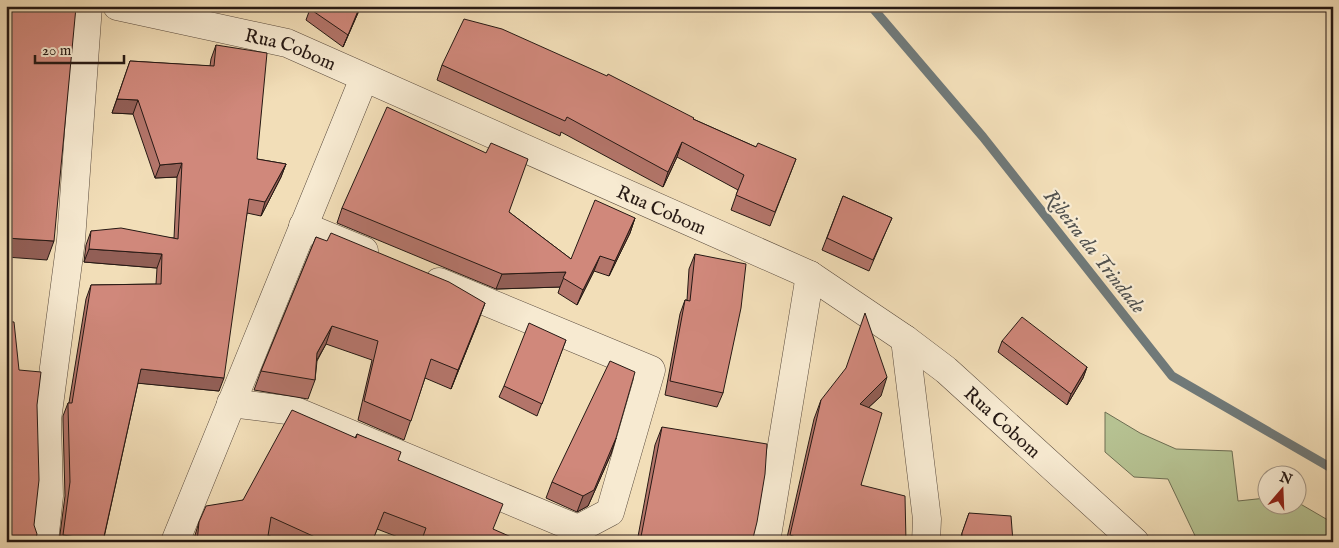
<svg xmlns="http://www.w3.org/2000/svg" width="1339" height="548" viewBox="0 0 1339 548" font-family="'IM FELL English',serif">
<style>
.green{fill:#b6c292;stroke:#6e6e53}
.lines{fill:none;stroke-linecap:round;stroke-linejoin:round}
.stream{stroke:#707978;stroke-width:9}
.minor-casing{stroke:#594a3d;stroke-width:29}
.minor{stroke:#f7ead1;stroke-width:28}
.wall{fill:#b3756a;stroke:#261914}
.shaded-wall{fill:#925f56;stroke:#261914}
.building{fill:#d0887b;stroke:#261914}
.labels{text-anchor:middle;stroke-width:4.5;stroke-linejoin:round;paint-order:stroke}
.street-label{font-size:19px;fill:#261914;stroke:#f7ead1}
.water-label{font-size:20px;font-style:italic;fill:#51514e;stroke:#f7ead1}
</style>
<rect width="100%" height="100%" fill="#f2deb8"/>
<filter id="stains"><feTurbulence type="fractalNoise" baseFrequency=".004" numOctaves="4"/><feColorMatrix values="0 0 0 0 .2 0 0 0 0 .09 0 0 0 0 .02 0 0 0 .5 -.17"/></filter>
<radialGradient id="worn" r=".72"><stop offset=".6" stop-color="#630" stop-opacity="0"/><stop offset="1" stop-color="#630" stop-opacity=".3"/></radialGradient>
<polygon class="green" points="1105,412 1140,433 1176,449 1232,451 1238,501 1266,498 1266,506 1296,506 1297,502 1333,523 1333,542 1198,542 1168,479 1134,477 1105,452"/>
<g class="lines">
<polyline class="stream" points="871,6 983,137 1172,376 1333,469"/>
<g class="minor-casing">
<g id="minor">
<path id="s1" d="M117 6 287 43 810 275 905 339 946 370 1135 542"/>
<polyline points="303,226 364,251"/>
<polyline points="905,339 927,519 926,542"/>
<polyline points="231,403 295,411 578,529 610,512 651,370 439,282"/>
<polyline points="44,542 49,496 47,420 71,240 88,6"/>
<polyline points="175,542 364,78"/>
<polyline points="766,542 810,275"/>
</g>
</g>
<use href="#minor" class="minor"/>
</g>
<g class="wall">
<polygon points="361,6 343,47 306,20 310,9"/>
<polygon points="216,45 257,159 286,164 281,177 261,216 247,213 219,391 138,383 103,542 59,542 65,496 63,421 63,416 68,403 69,403 86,299 91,285 156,284 157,268 84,262 86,245 91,231 174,238 177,177 155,178 133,114 112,113 130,61 210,66 211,59"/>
<polygon points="442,65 693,119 756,147 796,159 770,226 731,210 738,190 677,157 663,187 561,132 560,136 437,80"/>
<polygon points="843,196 892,218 887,229 869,271 822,250"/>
<polygon points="342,208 509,212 571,259 635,218 630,233 609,276 594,271 577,305 558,293 560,287 496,289 337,223"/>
<polygon points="316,237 478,322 451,389 425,378 404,440 358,420 372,360 326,344 317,361 315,380 308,399 254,390 261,371"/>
<polygon points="695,254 723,393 717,407 665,395 680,314 685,300 687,300 689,269"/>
<polygon points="566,340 537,416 499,397 504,386"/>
<polygon points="1002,341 1087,367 1083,378 1067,405 998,352"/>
<polygon points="881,396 869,407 861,485 906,542 786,542 814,419 821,400"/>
<polygon points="662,427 752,542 637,542 655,445"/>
<polygon points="357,434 398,460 494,530 517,542 411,542 377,529 372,542 282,542 268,535 267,542 193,542 199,522 243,500 355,438"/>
<polygon points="616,438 611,454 588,506 577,512 546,498 552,482"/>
<polygon points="969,513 1013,542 959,542"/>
</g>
<g class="shaded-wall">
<polygon points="360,6 361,6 343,47 348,35"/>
<polygon points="117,99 138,100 133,114 112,113"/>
<polygon points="682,142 677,157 663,187 668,172"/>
<polygon points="182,163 177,177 155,178 160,165"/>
<polygon points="286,164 281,177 261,216 265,202"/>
<polygon points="635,218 630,233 609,276 615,261"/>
<polygon points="6,238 54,241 47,260 6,257"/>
<polygon points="89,249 162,254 157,268 84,262"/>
<polygon points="600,256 594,271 577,305 583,290"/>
<polygon points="566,272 560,287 496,289 502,274"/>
<polygon points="485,303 478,322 451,389 458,370"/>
<polygon points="332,326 326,344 310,372 317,353"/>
<polygon points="1087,367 1083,378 1067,405 1071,394"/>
<polygon points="141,369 224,378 219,391 136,383"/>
<polygon points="887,377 881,396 853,422 860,404"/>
<polygon points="616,438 611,454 588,506 577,512 583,496"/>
</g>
<g class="building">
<polygon points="6,6 70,6 76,7 54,241 6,238"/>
<polygon points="311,6 360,6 348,35 310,9"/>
<polygon points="464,19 502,29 607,76 608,74 694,118 693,119 756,147 758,143 796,159 775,212 736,195 744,175 682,142 668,172 567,117 565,121 442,65"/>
<polygon points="216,45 267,53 257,159 286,164 265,202 249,199 224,378 141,369 103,541 63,535 70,482 68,407 68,403 72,403 91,285 161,284 162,254 89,249 91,231 121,228 178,239 182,163 160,165 138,100 117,99 130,61 214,66"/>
<polygon points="387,107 486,153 491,143 528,159 509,212 571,259 595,200 635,218 615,261 600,256 583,290 563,278 566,272 502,274 342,208"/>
<polygon points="843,196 892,218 873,260 827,238"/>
<polygon points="331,233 449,282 485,303 458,370 431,359 411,421 364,401 378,341 332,326 317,353 315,380 261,371 316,237 327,241"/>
<polygon points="695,254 746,264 741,308 723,393 670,381 685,300 690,301"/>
<polygon points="865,313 887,377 860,404 882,413 861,485 905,496 906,542 810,542 790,535 821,400 846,368"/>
<polygon points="1022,317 1087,367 1071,394 1002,341"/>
<polygon points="6,321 14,322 19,370 41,372 37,405 39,480 34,525 37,534 35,542 6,542"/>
<polygon points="529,323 566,340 542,404 504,386"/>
<polygon points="610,361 635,372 616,438 594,490 583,496 552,482"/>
<polygon points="292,410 356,438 357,434 401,452 398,460 503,504 493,529 518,540 517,542 421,542 426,528 384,512 372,542 326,542 271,517 267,542 197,542 199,522 206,506 243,500"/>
<polygon points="662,427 767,444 765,474 757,522 752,542 640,542"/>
<polygon points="969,513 1011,516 1013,542 962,542 962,533"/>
</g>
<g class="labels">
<g class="street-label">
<text dy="7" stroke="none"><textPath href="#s1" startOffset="179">Rua Cobom</textPath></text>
<text dy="7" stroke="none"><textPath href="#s1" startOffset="584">Rua Cobom</textPath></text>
<text dy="7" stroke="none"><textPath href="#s1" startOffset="989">Rua Cobom</textPath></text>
</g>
<g class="water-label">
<text transform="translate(1095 251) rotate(52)" y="7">Ribeira da Trindade</text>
</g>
</g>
<rect width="1339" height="548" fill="none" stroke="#f2deb8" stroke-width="25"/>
<rect x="8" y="8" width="1324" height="533" fill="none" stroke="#261914" stroke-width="2.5"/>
<rect x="12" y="12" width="1314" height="523" fill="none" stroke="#261914"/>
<g transform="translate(1282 490) rotate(19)"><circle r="24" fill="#f7ead1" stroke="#a39685"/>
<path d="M0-4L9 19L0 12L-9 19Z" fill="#8f2418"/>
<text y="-8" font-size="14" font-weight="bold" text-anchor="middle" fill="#261914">N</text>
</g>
<path d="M35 55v8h89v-8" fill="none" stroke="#261914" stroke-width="2.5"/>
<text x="42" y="55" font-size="15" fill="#261914" stroke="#f7ead1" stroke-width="4" paint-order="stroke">20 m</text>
<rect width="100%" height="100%" filter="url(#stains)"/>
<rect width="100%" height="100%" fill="url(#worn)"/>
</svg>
